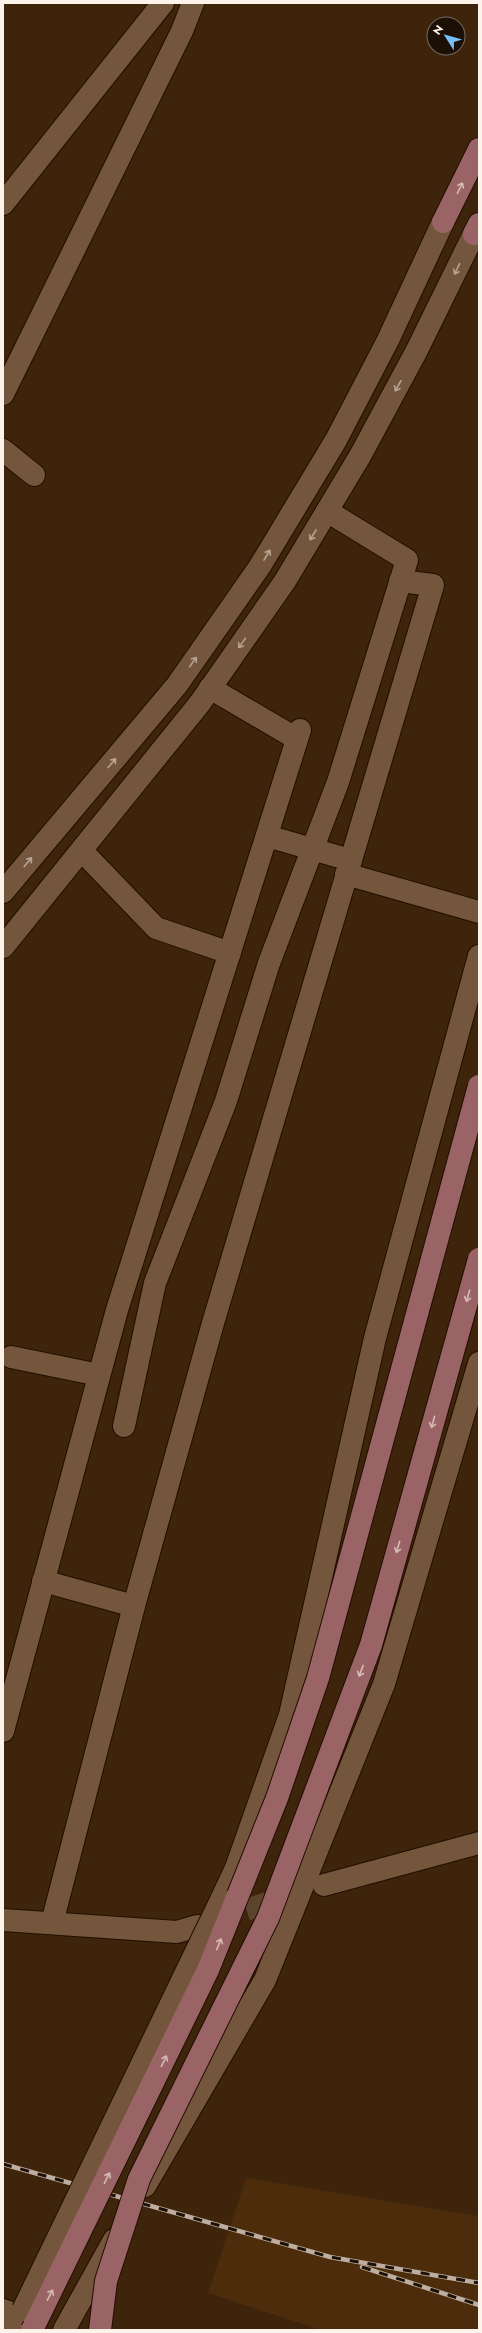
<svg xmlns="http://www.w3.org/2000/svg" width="482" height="2333" viewBox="0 0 482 2333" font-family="Jost,sans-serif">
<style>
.built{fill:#4c2c0b}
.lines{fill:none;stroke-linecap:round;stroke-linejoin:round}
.minor-tunnel{stroke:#5b432c;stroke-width:22;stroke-dasharray:22 11;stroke-linecap:butt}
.minor-casing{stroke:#210e00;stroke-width:24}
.major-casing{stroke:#210e00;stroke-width:24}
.minor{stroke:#73563c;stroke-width:22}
.major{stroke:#9a6466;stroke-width:22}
.rail-casing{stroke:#beaea0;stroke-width:4.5}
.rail{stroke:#1c1006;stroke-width:3;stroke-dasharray:9;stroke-linecap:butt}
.minor-bridge-casing{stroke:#210e00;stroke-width:24;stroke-linecap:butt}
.major-bridge-casing{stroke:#210e00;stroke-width:24;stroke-linecap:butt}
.minor-bridge{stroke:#73563c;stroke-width:22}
.major-bridge{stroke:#9a6466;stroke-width:22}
.oneway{stroke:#d5bab5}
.oneway2{stroke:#b8a493}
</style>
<rect width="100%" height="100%" fill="#3e240a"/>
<polygon class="built" points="246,2178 479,2216 479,2330 321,2330 208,2293"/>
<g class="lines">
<polyline class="minor-tunnel" points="215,1920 289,1896"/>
<g class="minor-casing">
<g id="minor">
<polyline points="3,204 163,3"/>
<polyline points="3,394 182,31 193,3"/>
<polyline points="3,450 34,475"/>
<polyline points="210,688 297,739"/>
<polyline points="267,836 350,860"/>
<polyline points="82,851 156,928 230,953"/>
<polyline points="346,874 479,912"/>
<polyline points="3,892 177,685 260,566 336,440 388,340 443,222"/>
<polyline points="3,947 200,703 285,581 360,456 416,352 474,234"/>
<polyline points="11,1357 99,1375"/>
<polyline points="124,1426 155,1283 226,1101 269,963 338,782 407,560 327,511"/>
<polyline points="43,1581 134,1606"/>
<polyline points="3,1731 117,1310 300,730"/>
<polyline points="324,1885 479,1843"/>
<polyline points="221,1900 236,1868 290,1715 375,1338 479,956"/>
<polyline points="3,1920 177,1932 197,1926"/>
<polyline points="52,1923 134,1606 213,1323 433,585 400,581"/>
<polyline points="145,2186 265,1980 384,1684 479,1363"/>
<polyline points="3,2310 20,2316"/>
<polyline points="13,2330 23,2310"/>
<polyline points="64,2330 114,2240"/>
</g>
</g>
<g class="major-casing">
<g id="major">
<polyline points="443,222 479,149"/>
<polyline points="474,234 479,224"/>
</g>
</g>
<use href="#minor" class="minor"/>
<use href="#major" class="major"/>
<g class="rail-casing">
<g id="rail">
<polyline points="3,2164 330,2257 479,2283"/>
<polyline points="362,2267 479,2305"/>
</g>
</g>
<use href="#rail" class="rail"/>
<g class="minor-bridge-casing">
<polyline id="minor-bridge" points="23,2310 221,1900"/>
</g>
<g class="major-bridge-casing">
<g id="major-bridge">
<polyline points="32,2330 208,1970 277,1798 318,1678 479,1086"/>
<polyline points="100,2330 106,2281 139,2179 268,1918 371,1645 479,1259"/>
</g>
</g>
<use href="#minor-bridge" class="minor-bridge"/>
<use href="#major-bridge" class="major-bridge"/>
</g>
<defs><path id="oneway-shaft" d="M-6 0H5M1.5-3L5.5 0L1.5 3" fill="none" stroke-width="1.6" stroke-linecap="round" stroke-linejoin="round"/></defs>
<g class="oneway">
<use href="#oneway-shaft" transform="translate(460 188) rotate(-64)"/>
<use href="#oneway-shaft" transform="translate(468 1296) rotate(106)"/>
<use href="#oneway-shaft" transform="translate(433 1422) rotate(106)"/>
<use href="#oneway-shaft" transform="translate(398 1547) rotate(106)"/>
<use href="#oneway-shaft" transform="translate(361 1671) rotate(111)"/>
<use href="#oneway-shaft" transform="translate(219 1944) rotate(-68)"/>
<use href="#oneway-shaft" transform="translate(164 2061) rotate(-64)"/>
<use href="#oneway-shaft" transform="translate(107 2178) rotate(-64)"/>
<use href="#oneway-shaft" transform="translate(50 2295) rotate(-63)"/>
</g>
<g class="oneway2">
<use href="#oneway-shaft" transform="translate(457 269) rotate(116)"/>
<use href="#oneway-shaft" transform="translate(398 386) rotate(119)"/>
<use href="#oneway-shaft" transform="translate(313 535) rotate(121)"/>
<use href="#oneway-shaft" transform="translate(267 555) rotate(-59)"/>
<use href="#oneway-shaft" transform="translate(242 643) rotate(125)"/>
<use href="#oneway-shaft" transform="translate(193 662) rotate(-55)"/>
<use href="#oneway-shaft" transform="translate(112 763) rotate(-50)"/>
<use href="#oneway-shaft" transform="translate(28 862) rotate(-50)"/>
</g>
<rect width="482" height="2333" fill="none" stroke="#fdf3ea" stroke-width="8"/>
<g transform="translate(446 36) rotate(307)"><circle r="19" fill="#1c1006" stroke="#766b61"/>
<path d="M0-3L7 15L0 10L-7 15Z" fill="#76c0f7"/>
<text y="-6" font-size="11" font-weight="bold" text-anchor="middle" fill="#fdf3ea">N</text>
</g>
</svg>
